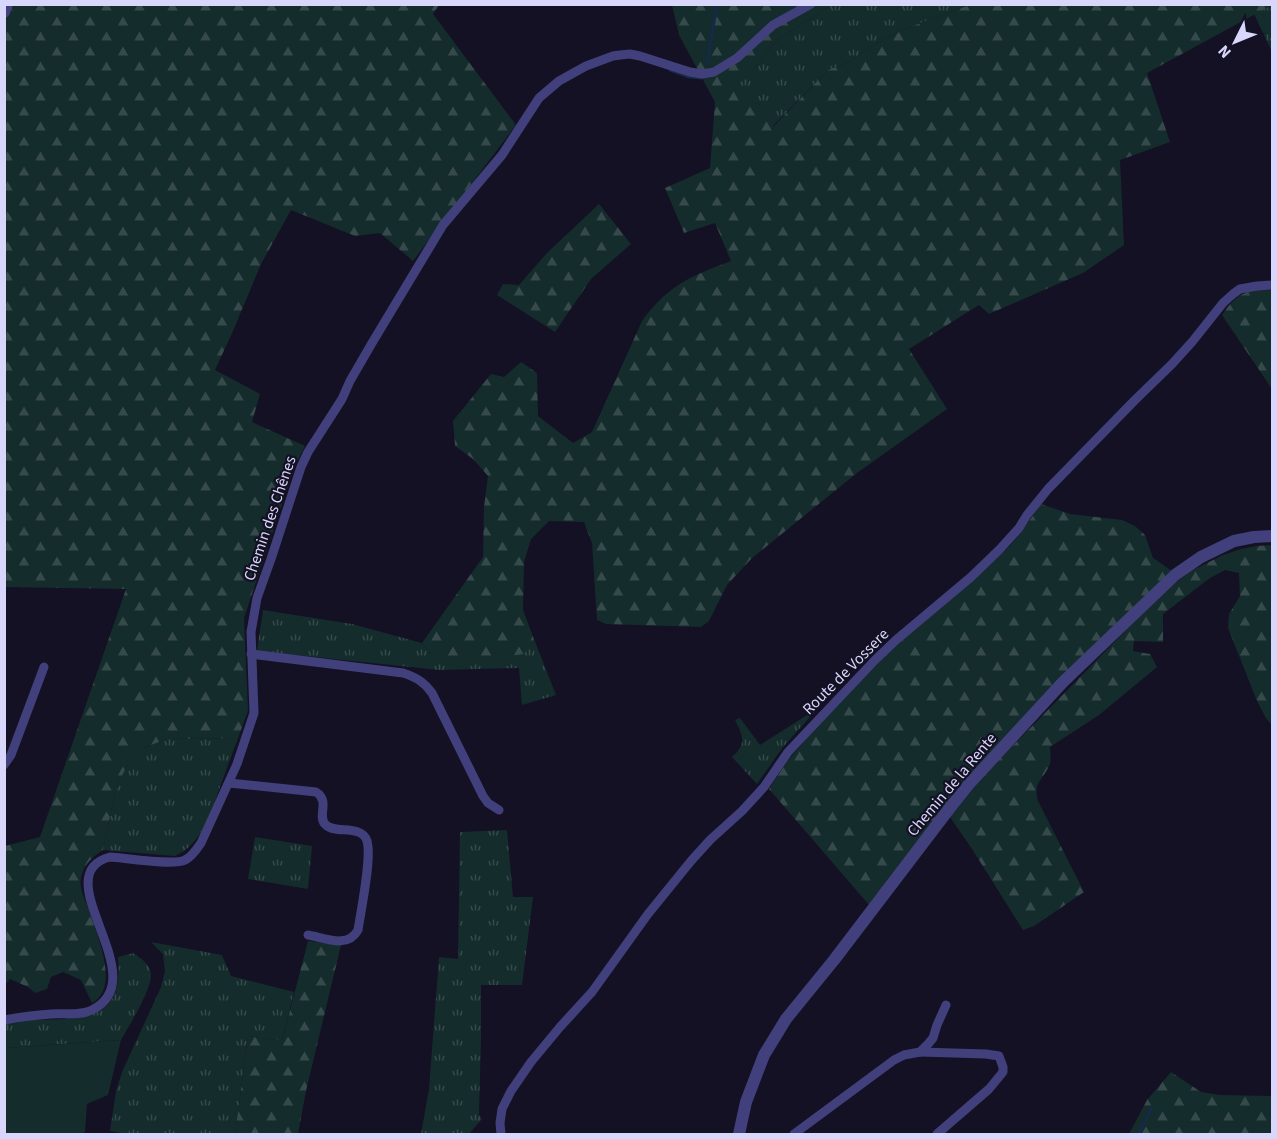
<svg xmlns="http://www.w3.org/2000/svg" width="1277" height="1139" viewBox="0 0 1277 1139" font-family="'Source Sans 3',sans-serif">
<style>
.grass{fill:url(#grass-tufts)}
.forest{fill:url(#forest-firs)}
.garden{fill:#142c2b}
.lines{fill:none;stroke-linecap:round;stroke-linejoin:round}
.stream{stroke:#152a48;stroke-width:3}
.minor{stroke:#41407d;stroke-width:9}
.tertiary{stroke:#41407d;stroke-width:12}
.labels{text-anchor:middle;stroke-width:4.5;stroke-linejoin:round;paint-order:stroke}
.street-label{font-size:16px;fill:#d9d6fb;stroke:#131123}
</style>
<defs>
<pattern id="grass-tufts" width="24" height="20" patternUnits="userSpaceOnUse" patternTransform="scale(1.5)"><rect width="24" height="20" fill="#142c2b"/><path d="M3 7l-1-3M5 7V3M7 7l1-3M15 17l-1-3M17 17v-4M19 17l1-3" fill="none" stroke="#364a4b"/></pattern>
<pattern id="forest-firs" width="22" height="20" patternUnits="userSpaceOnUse" patternTransform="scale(1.5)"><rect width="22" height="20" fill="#142c2b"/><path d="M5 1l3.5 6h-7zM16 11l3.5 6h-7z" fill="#364a4b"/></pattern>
</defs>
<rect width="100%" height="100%" fill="#131123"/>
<g class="grass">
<polygon points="833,5 977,5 967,6 907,28 868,48 852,61 828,70 772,127 761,105 749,100 738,84 756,66 770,48 782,36"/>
<polygon points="1272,5 1272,52 1254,14"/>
<polygon points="263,610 352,624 422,643 434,658 523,654 534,639 556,695 522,705 519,668 439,670 257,651"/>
<path d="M818 708 783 747 757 784 732 757C747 744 743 736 735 720L740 718 760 745Z"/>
<path d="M238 738C232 754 226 771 220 787 211 813 202 844 175 856L103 850 116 788 131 758 146 747 167 739Z"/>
<polygon points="507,830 513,897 533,897 522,985 481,985 481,1039 479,1115 482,1119 469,1134 421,1134 429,1089 439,957 458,959 460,832"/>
<polygon points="255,837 312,846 308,889 248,879"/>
<polygon points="151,942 222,955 231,976 294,992 282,1041 248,1036 235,1134 126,1134 110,1131 116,1091 122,1072 161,987 165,971 163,954"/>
<path d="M133 953C141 958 150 964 151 974 152 989 129 1026 121 1040L5 1048V1024C12 1022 20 1020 28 1020 48 1019 70 1021 90 1015 98 1013 107 1007 112 999 119 987 119 971 118 957Z"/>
</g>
<g class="forest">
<path d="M11 4 439 5 433 14 516 125 413 261 380 233 355 236 291 210 261 264 233 331 215 370 260 394 252 422 305 446 294 468 244 618 248 711 238 738 167 739 146 747 131 758 116 788 103 850C94 856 85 863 82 874 78 884 83 896 87 905 95 930 122 987 92 1003L81 980 63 972 51 977 47 989 35 993 28 987 10 979 5 985V846L40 837 126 589 5 587 4 15Z"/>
<path d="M977 4 1272 5 1147 73 1170 142 1120 160 1124 245 1083 273 989 314 979 305 909 349 947 409 857 473 752 558 727 585 709 621 701 627 606 624 597 620 592 543 584 522 549 521 531 539 524 562 523 610 534 639 524 654 462 663 434 658 422 643 483 557 484 507 488 476 473 459 455 446 453 421 491 374 504 377 521 362 537 373 538 416 573 443 592 432 642 321C668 285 691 276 731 261L715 223 684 233 665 188 710 168 715 102 679 35 672 5H833L782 36 770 48 756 66 739 84 749 100 761 105 773 127 828 70 852 61 868 48 907 28 967 6Z"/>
<polygon points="599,204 631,244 591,279 555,332 497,295 503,284 519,285 547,253"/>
<path d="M1253 290H1272V389L1222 315C1231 302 1237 295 1253 290Z"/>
<polygon points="1041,504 1070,514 1122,520 1135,526 1145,535 1153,558 1172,571 990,753 953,795 870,906 769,789 788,760 839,702 895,646 1006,550 1020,534"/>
<path d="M1272 545V725L1266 718 1257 701 1228 628 1229 614 1240 596 1239 573 1225 570 1210 578 1163 614V642L1134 641 1133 651 1150 654 1157 667 1099 715 1050 747C1050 753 1052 761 1049 766 1042 782 1033 781 1038 801L1084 892 1034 926 1023 930 972 849 950 817 989 770 1138 618 1174 584 1193 570 1223 555 1241 549 1257 546Z"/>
<polygon points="308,941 341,945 306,1091 298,1134 235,1134 248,1036 282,1041"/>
<polygon points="1171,1072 1201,1092 1220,1095 1272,1096 1272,1134 1129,1134 1147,1100"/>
</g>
<polygon class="garden" points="121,1040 108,1095 87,1104 85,1132 80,1134 5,1134 5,1048"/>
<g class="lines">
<g class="stream">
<polyline points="707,64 717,4"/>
<polyline points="670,70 689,77 701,78"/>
<polyline points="1138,1134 1152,1108"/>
</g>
<g class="minor">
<path d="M251 654 403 673C416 677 424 682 432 693L483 796 488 803 499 810"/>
<polyline points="4,765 11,755 44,667"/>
<path d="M229 783 316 792C331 801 316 817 326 825 333 832 348 828 358 832 362 833 366 837 367 841 372 858 361 910 358 930 348 949 325 938 308 935"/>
<path d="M4 1020C20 1017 35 1015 51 1014 64 1013 80 1016 92 1010 157 978 43 875 110 857 126 858 173 866 185 860 192 857 197 849 201 843L237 764 254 713 251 632 257 598 271 559 301 467 308 452 342 399 350 381 372 343 443 225 502 155 539 98 559 81 586 66 613 56 620 55 630 54 640 56 690 72 702 74 714 72 737 58 773 25 811 4"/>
<polyline points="920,1052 986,1054 999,1056 1003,1067 1003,1072 989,1089 937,1134"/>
<polyline points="501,1134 500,1123 502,1109 511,1091 531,1062 560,1027 592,992 648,914 691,861 710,840 742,811 764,787 788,752 875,660 896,640 971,577 1000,549 1019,528 1027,515 1048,489 1135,400 1172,364 1192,342 1223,303 1233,294 1240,289 1257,286 1272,285"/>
<polyline points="794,1134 894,1060 904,1055 920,1052 928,1044 933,1038 937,1025 946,1005"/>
</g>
<g class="tertiary">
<polyline points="4,12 7,4"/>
<polyline points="739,1134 746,1102 764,1055 786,1019 834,960 949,809 970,783 1063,682 1175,575 1201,557 1234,541 1254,537 1272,536"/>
</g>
</g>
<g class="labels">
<g class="street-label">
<text transform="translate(269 518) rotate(-71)" y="6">Chemin des Chênes</text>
<text transform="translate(845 671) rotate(-45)" y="6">Route de Vossere</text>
<text transform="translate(951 784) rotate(-50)" y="6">Chemin de la Rente</text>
</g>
</g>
<rect width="1277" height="1139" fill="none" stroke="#d9d6fb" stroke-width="12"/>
<g transform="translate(1235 42) rotate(227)" stroke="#131123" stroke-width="4.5" paint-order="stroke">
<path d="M0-4.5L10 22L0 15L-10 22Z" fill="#d9d6fb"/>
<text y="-9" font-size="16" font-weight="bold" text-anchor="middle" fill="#d9d6fb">N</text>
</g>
</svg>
